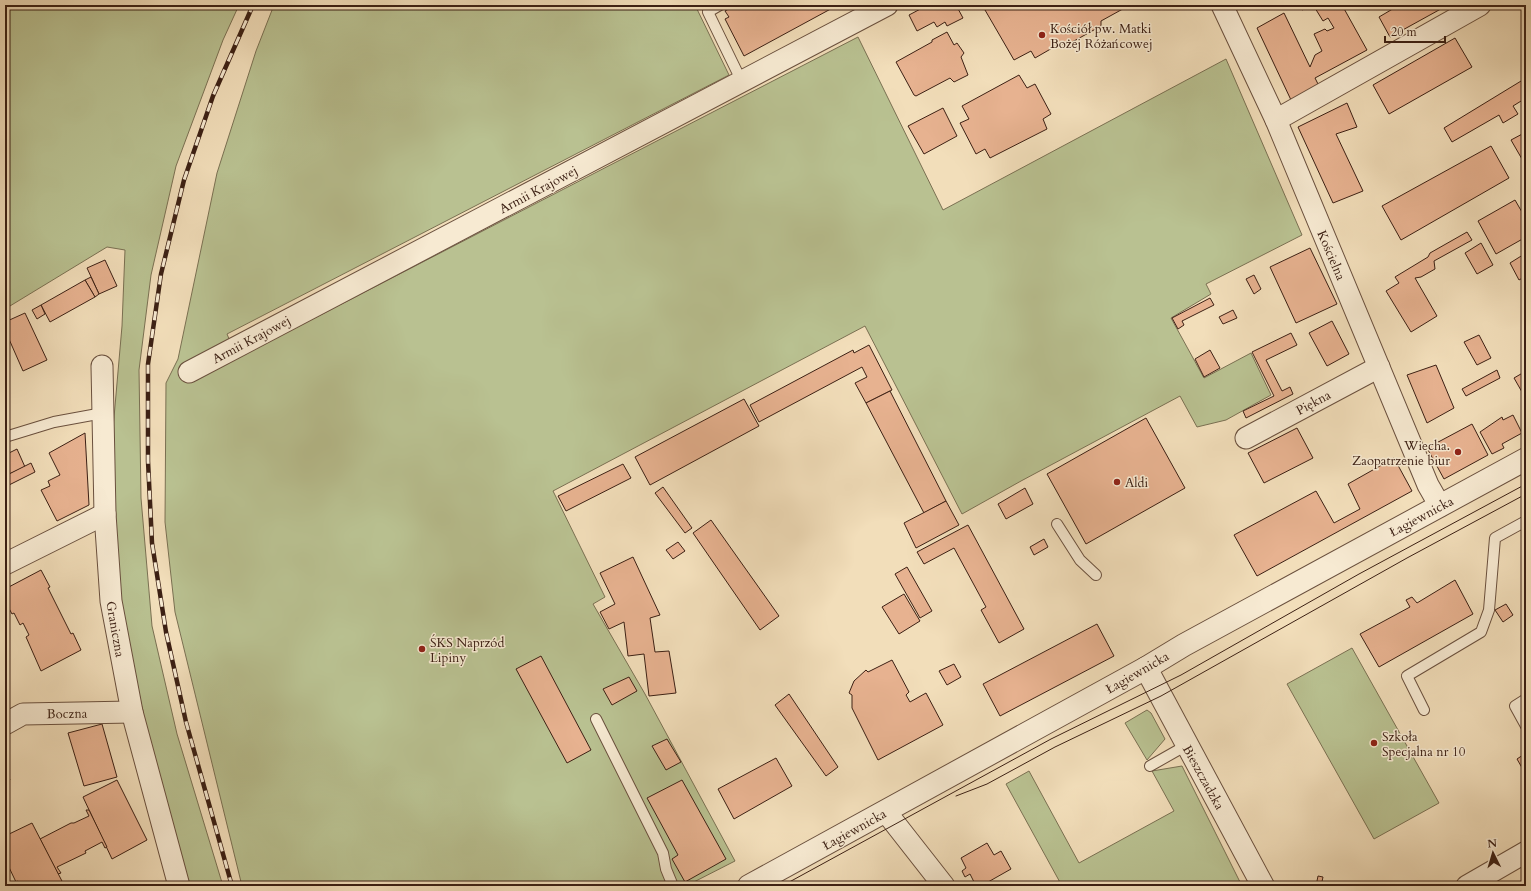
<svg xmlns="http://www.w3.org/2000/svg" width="1531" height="891" viewBox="0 0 1531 891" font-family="Cardo,serif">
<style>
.green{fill:#b9c191;stroke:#7a7052}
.building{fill:#e7b290;stroke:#3c2014}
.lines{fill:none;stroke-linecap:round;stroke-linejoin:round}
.service-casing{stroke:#6a503e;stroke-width:12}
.minor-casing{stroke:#6a503e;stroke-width:23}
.tertiary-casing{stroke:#6a503e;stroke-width:24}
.service{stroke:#f7ead2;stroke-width:10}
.minor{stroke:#f7ead2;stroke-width:21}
.tertiary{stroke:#f7ead2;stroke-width:22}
.tram{stroke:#3c2014;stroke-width:1}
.rail-casing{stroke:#3c2014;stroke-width:4.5}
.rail{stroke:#f7ead2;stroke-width:3;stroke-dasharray:9;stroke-linecap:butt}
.poi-dot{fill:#8f2418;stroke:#f7ead2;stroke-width:1.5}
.labels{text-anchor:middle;stroke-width:3;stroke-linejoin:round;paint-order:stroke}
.poi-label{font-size:13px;fill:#3c2014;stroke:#f7ead2;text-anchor:start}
.street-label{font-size:13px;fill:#3c2014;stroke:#f7ead2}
</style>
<rect width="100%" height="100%" fill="#f2deba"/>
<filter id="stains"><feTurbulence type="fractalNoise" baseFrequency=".005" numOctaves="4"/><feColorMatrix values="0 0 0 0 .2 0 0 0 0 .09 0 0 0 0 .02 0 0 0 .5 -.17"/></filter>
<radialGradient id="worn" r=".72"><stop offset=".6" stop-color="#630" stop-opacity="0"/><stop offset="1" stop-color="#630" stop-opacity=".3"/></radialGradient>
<g class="green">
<polygon points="5,5 239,5 223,40 176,166 151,275 139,370 141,498 152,626 177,734 223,886 186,886 153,763 116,577 113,429 122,326 125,250 107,247 5,309"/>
<polygon points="274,5 695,5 729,75 227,334 237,358 858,37 943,210 1226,59 1302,235 1206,284 1211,294 1171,318 1204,378 1251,353 1271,395 1226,420 1197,427 1180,396 1021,481 962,514 865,326 553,491 605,597 593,604 645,694 735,861 686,886 242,886 175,612 165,522 166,383 178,359 217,173 256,51"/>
<polygon points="1352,648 1439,803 1374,839 1287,684"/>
<polygon points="1147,710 1151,713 1165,739 1147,760 1125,723"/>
<polygon points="1182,766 1242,886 1062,886 1006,784 1029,771 1079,863 1174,811 1152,771"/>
</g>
<g class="building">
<polygon points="736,5 838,5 744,56 725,19 729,17 725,11"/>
<polygon points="928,5 956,5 963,18 947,26 945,22 937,27 934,22 917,31 909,15"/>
<polygon points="994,5 1130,5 1101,21 1101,26 1065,46 1061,43 1035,58 1031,51 1014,60 985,10"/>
<polygon points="1300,5 1312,5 1302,10"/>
<polygon points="1320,5 1342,5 1367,50 1315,78 1319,86 1291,100 1257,28 1284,13 1310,67 1315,55 1322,51 1314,34 1325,29 1327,31 1334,28 1328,18 1323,21 1315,8"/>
<polygon points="1395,5 1448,5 1390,37 1379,17 1396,7"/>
<polygon points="947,32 954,45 957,43 964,53 961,57 968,75 954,82 950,78 916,96 914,95 896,62 932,42 932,40"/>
<polygon points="1455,38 1472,67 1389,114 1373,85"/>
<polygon points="1019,75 1027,88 1035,84 1051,114 1043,119 1047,129 990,158 985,149 976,154 960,123 969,119 962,106"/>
<polygon points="1526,78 1526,98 1513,106 1518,114 1503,123 1499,115 1452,142 1444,128"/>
<polygon points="1347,103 1357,127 1336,134 1363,191 1333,203 1298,127"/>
<polygon points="943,108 957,136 924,154 908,126"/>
<polygon points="1526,132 1526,166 1511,140"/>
<polygon points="1491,146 1509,178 1401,240 1382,206"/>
<polygon points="1515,200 1526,219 1526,237 1496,254 1478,221"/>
<polygon points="1467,232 1472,240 1434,261 1435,269 1421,277 1415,278 1437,316 1411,332 1386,291 1399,283 1395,277 1428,257 1430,253"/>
<polygon points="1481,243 1493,265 1477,274 1465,253"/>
<polygon points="1310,248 1337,304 1296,323 1270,267"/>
<polygon points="1526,253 1526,276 1519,280 1510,263"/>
<polygon points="105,260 117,286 99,294 87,268"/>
<polygon points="1254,275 1261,289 1254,294 1246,279"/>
<polygon points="91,277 99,294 95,297 85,280"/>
<polygon points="85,280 95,297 50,322 41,305"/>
<polygon points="1210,298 1214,305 1182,321 1184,325 1178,329 1172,318"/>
<polygon points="41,305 45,314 37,319 32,310"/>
<polygon points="1233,310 1237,318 1223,324 1219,317"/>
<polygon points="25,313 47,360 23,371 5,330 5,322"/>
<polygon points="1332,321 1349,354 1327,366 1309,333"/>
<polygon points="1291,333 1297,345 1266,360 1282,391 1290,387 1293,394 1246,418 1243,411 1274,396 1252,352"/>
<polygon points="1479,335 1491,358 1477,365 1464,342"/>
<polygon points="869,345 892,390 866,403 855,383 867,377 862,367 759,422 750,405 853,350 854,353"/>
<polygon points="1210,350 1220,368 1204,377 1195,359"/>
<polygon points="1436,365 1454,408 1427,423 1407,375"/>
<polygon points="1497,370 1500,378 1466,396 1462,389"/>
<polygon points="1526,371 1526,399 1514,378"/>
<polygon points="890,391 946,501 924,513 866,403"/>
<polygon points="744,399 759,426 650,485 635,457"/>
<polygon points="1513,415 1522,433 1502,444 1504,448 1492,454 1480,432 1502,417 1503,420"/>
<polygon points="1146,418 1185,488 1086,544 1047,474"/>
<polygon points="1472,424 1488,455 1444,479 1427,448"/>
<polygon points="1297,428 1313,458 1264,483 1248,453"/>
<polygon points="85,433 89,505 57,521 41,490 50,486 48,481 60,475 49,453"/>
<polygon points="17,449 25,467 5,476 5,455"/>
<polygon points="1394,458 1412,491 1257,576 1234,535 1316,491 1334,523 1360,509 1348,484"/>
<polygon points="31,463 35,472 5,487 5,476"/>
<polygon points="623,464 631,478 566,511 558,496"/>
<polygon points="663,487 692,528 685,533 655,493"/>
<polygon points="1025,488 1033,504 1006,519 998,504"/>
<polygon points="946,501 959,525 916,548 904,523"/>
<polygon points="711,520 779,616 760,630 693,533"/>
<polygon points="968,525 1024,629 999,643 981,610 986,607 954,548 924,564 917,552"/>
<polygon points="1044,539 1048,547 1034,555 1030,547"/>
<polygon points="678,542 685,551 673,559 666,550"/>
<polygon points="633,557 660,615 650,618 655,652 669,651 676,693 649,696 644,654 628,656 624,622 609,629 600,612 615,604 600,573"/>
<polygon points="907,567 932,611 920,618 895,574"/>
<polygon points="41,570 50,587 48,588 71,634 73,633 81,650 41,671 26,637 29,635 23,623 20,625 14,613 12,614 5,601 5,589"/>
<polygon points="1455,580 1473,614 1379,667 1360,634 1410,607 1406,600 1412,597 1417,603"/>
<polygon points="904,594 920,621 899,634 882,607"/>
<polygon points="1506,604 1513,615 1503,622 1495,610"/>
<polygon points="1097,624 1114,656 1000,716 983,684"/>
<polygon points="541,656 591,750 567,763 516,669"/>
<polygon points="892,660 909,692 906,695 910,702 926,693 943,725 878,760 852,708 852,695 849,693 854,681 866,670 868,672"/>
<polygon points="954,664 961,677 947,685 939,671"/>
<polygon points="629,677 637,691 612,705 603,689"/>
<polygon points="789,694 838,767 826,776 775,705"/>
<polygon points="102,724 117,777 84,786 68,733"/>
<polygon points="667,739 681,762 666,770 652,746"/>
<polygon points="1526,753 1526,772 1525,773 1517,759"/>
<polygon points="776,758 792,786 734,819 718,789"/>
<polygon points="5,770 10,780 5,782"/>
<polygon points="117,780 147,840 112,859 83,797"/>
<polygon points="682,780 726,859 685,882 672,859 678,855 647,798"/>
<polygon points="86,810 89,810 107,847 105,848 102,842 85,851 86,853 57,867 61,873 58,874 40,839 71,823 74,823 89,816"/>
<polygon points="32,823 64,885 62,886 21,886 18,881 16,882 6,861 8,860 5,854 5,848 7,847 5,836"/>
<polygon points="987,843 994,855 1001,851 1011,869 981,886 976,886 970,874 965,877 962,871 966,868 961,858"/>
<polygon points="1318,876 1323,877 1321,886 1316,886"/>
</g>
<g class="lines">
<g class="service-casing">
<g id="service">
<polyline points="720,5 708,12 742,82"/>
<polyline points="5,437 54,422 103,413"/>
<polyline points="1057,524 1080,560 1096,575"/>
<polyline points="1526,699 1515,706 1526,726"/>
<polyline points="1424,710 1407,676 1481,632 1489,610 1495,538 1526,521"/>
<polyline points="596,719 663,853 666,869 673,886"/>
<polyline points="1150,766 1187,745"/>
</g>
</g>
<g class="minor-casing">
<g id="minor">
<polyline points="1222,5 1276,120 1428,485 1440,506"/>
<polyline points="1276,120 1480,5"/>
<polyline points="102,366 105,514 111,601 132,712 179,886"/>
<polyline points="189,372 887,5"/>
<polyline points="1246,438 1379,367"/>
<polyline points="5,564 105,514"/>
<polyline points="5,724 23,714 132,712"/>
<polyline points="886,812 944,886"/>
<polyline points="1467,886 1526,852"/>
</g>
</g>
<g class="tertiary-casing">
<g id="tertiary">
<polyline points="1146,668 1263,886"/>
<polyline points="749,886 1146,668 1184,645 1526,459"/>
</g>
</g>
<use href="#service" class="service"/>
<use href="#minor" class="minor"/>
<use href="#tertiary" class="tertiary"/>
<g class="tram">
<polyline points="956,796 987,784 1055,747 1161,696 1407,558 1526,494"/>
<polyline points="782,886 1051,739 1181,675 1359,574 1526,484"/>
</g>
<g class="rail-casing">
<polyline id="rail" points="232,886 186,722 166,632 152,543 148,461 148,364 161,274 184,180 213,96 253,5"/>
</g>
<use href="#rail" class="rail"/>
</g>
<g class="poi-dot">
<circle cx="1042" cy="35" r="4"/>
<circle cx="1458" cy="452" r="4"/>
<circle cx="1117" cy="482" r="4"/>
<circle cx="422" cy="649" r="4"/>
<circle cx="1374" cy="743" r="4"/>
</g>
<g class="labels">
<g class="poi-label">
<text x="1050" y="33">Kościół pw. Matki<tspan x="1050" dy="15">Bożej Różańcowej</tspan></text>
<text x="1450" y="450" text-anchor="end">Wiecha.<tspan x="1450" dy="15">Zaopatrzenie biur</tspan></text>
<text x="1125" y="487">Aldi</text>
<text x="430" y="647">ŚKS Naprzód<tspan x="430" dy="15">Lipiny</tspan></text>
<text x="1382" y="741">Szkoła<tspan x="1382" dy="15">Specjalna nr 10</tspan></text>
</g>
<g class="street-label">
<text transform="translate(538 189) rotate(-28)" y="5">Armii Krajowej</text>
<text transform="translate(1332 255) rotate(67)" y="5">Kościelna</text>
<text transform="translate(251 339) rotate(-28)" y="5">Armii Krajowej</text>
<text transform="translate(1313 402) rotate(-28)" y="5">Piękna</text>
<text transform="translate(1421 516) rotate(-28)" y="5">Łagiewnicka</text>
<text transform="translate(116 629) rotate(80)" y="5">Graniczna</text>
<text transform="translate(1137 672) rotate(-30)" y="5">Łagiewnicka</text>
<text transform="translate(67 713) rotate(-1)" y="5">Boczna</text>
<text transform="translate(1204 777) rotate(61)" y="5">Bieszczadzka</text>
<text transform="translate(854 829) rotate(-29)" y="5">Łagiewnicka</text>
</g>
</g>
<rect width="1531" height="891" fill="none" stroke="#f2deba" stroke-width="20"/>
<rect x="6" y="6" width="1519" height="879" fill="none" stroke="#3c2014" stroke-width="2"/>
<rect x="10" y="10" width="1511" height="871" fill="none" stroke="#3c2014"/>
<g transform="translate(1493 853) rotate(355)" stroke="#f7ead2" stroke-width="3" paint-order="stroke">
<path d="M0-3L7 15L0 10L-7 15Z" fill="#3c2014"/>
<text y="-6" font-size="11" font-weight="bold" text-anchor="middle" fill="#3c2014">N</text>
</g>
<path d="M1385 36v6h60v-6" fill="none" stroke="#3c2014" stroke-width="2"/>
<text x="1391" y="36" font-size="12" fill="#3c2014" stroke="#f7ead2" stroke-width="3" paint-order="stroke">20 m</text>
<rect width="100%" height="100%" filter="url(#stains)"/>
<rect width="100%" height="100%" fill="url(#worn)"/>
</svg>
